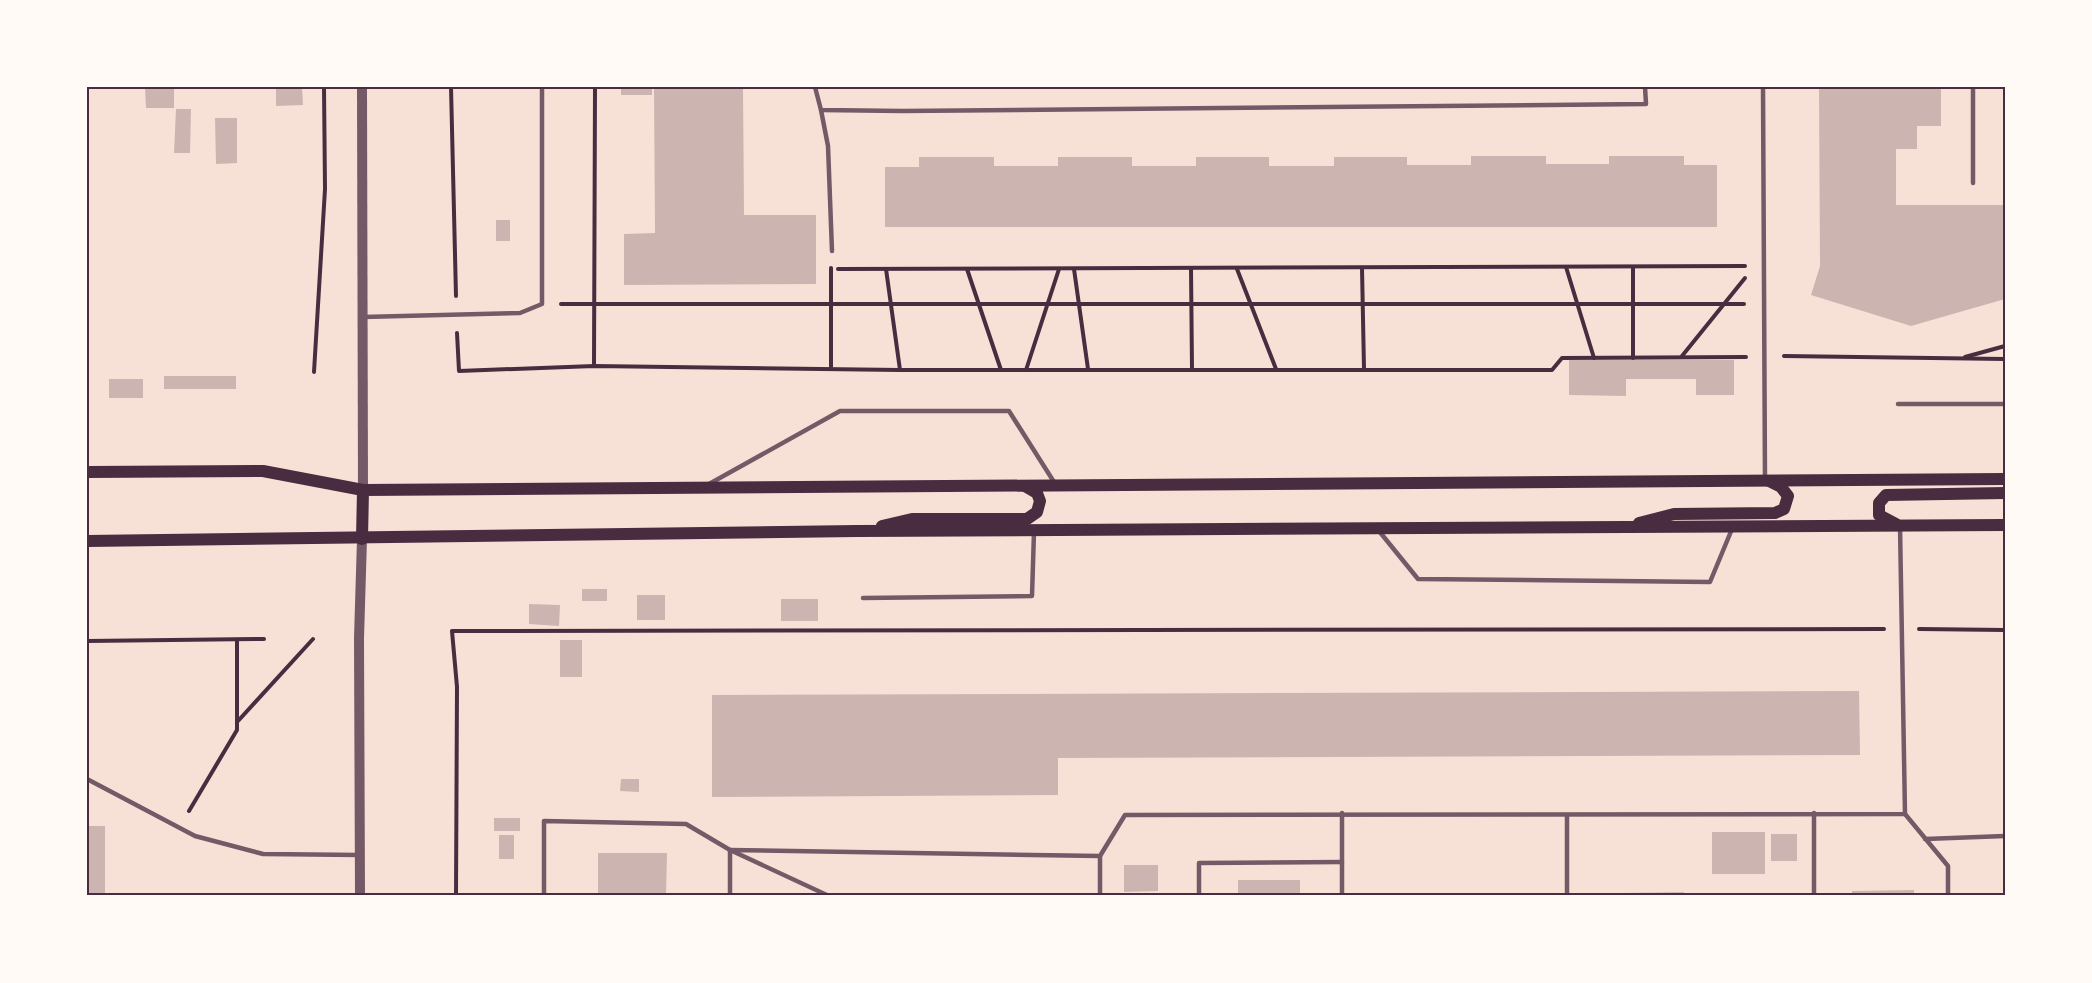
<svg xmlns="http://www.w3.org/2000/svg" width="2092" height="983" viewBox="0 0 2092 983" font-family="Lato,sans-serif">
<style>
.building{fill:#ccb4b1}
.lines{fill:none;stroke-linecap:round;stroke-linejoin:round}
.path{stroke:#4a2c40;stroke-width:4}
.service{stroke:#755966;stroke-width:4.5}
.tertiary{stroke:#755966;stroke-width:10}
.secondary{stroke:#4a2c40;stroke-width:12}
.neatline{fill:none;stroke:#4a2c40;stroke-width:2}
</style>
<rect width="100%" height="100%" fill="#f7e1d7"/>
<g class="building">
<polygon points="145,87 174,87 174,108 146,108"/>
<polygon points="276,87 302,87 303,105 276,106"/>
<rect x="621" y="87" width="31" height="8"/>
<polygon points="654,87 743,87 744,215 816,215 816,284 624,285 624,234 655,233"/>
<polygon points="1819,87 1941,87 1941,126 1917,126 1917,149 1896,149 1896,205 2004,205 2005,299 1911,326 1811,295 1820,266"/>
<polygon points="176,109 191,109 190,153 174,153"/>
<polygon points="215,118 237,118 237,163 216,164"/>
<polygon points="1471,156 1546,156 1546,164 1609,164 1609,156 1684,156 1684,165 1717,165 1717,227 885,227 885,167 919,167 919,157 994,157 994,166 1058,166 1058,157 1132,157 1132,166 1196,166 1196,157 1269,157 1269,166 1334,166 1334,157 1407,157 1407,165 1471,165"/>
<rect x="496" y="220" width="14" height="21"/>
<polygon points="1569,360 1734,360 1734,395 1696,395 1696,379 1626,379 1626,396 1569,395"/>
<rect x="164" y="376" width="72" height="13"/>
<rect x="109" y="379" width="34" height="19"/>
<rect x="582" y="589" width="25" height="12"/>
<rect x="637" y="595" width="28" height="25"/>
<rect x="781" y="599" width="37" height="22"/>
<polygon points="529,604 560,605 559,626 529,624"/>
<rect x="560" y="640" width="22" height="37"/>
<polygon points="1859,691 1860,755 1058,758 1058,795 712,797 712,695"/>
<polygon points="621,779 639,779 639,792 620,791"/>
<rect x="494" y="818" width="26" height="13"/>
<rect x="87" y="826" width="18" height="70"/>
<rect x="1712" y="832" width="53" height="42"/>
<rect x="1771" y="834" width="26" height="27"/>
<rect x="499" y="835" width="15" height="24"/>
<polygon points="598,853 667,853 666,896 598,896"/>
<polygon points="1124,865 1158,865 1158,891 1124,892"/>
<rect x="1238" y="880" width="62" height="16"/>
<polygon points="1914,890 1914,896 1852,896 1852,891"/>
<polygon points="1684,892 1684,896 1621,896 1621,893"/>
</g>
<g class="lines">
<g class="path">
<polyline points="451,87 456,296"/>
<polyline points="1566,267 1594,358"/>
<polyline points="1633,267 1633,358"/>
<polyline points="1191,268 1192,369"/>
<polyline points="1362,268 1364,369"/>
<polyline points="838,269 1745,266"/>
<polyline points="886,269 900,370"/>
<polyline points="967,269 1001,370"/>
<polyline points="1074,269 1088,369"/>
<polyline points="1237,269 1276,369"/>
<polyline points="561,304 1744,304"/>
<polyline points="457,333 459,371 594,366 900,370 1552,370 1562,358 1746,357"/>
<polyline points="1682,356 1745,278"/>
<polyline points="1784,356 2005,359"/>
<polyline points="1965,357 2005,346"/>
<polyline points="594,366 595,87"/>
<polyline points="831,369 831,268"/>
<polyline points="1026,370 1059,269"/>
<polyline points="314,372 325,189 324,87"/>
<polyline points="1919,629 2005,630"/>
<polyline points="87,641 264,639"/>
<polyline points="238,721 313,639"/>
<polyline points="189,811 237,730 237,640"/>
<polyline points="456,896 457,687 452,631 1884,629"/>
</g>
<g class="service">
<polyline points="815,87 821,110 902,111 1646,104 1645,87"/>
<polyline points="1763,87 1765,480"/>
<polyline points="821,110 828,146 832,251"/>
<polyline points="1973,183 1973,87"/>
<polyline points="363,317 520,313 542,304 542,87"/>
<polyline points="1898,404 2005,404"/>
<polyline points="709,484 840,411 1009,411 1054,482"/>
<polyline points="1379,531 1418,579 1710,582 1732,529"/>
<polyline points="863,598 1032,596 1034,532"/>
<polyline points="87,779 195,836 263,854 360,855"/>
<polyline points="1342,813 1342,896"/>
<polyline points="1814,813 1814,896"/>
<polyline points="1905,814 1948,866 1948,896"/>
<polyline points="1567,815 1567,896"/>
<polyline points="1925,839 2005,836"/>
<polyline points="1100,856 1100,896"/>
<polyline points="544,896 544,821 686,824 730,850 829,896"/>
<polyline points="730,896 730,850 1100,856 1125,815 1905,814 1900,526"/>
<polyline points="1199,896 1199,863 1342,862"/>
</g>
<g class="tertiary">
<polyline points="362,87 363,490"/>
<polyline points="360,896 359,638 362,539"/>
</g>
<g class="secondary">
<polyline points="87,472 263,471 363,490 2005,479"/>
<polyline points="1639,523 1674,514 1775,513 1784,509 1788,496 1781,487 1769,481"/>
<polyline points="1896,524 1879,515 1879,503 1886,495 2005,493"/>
<polyline points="882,526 912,519 1027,519 1037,512 1040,501 1037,493 1025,486"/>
<polyline points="362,539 363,490"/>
<polyline points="87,541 857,531 2005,525"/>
</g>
</g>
<rect width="2092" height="983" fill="none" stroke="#fffaf5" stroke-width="177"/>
<rect x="88" y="88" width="1916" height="806" class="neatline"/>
</svg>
